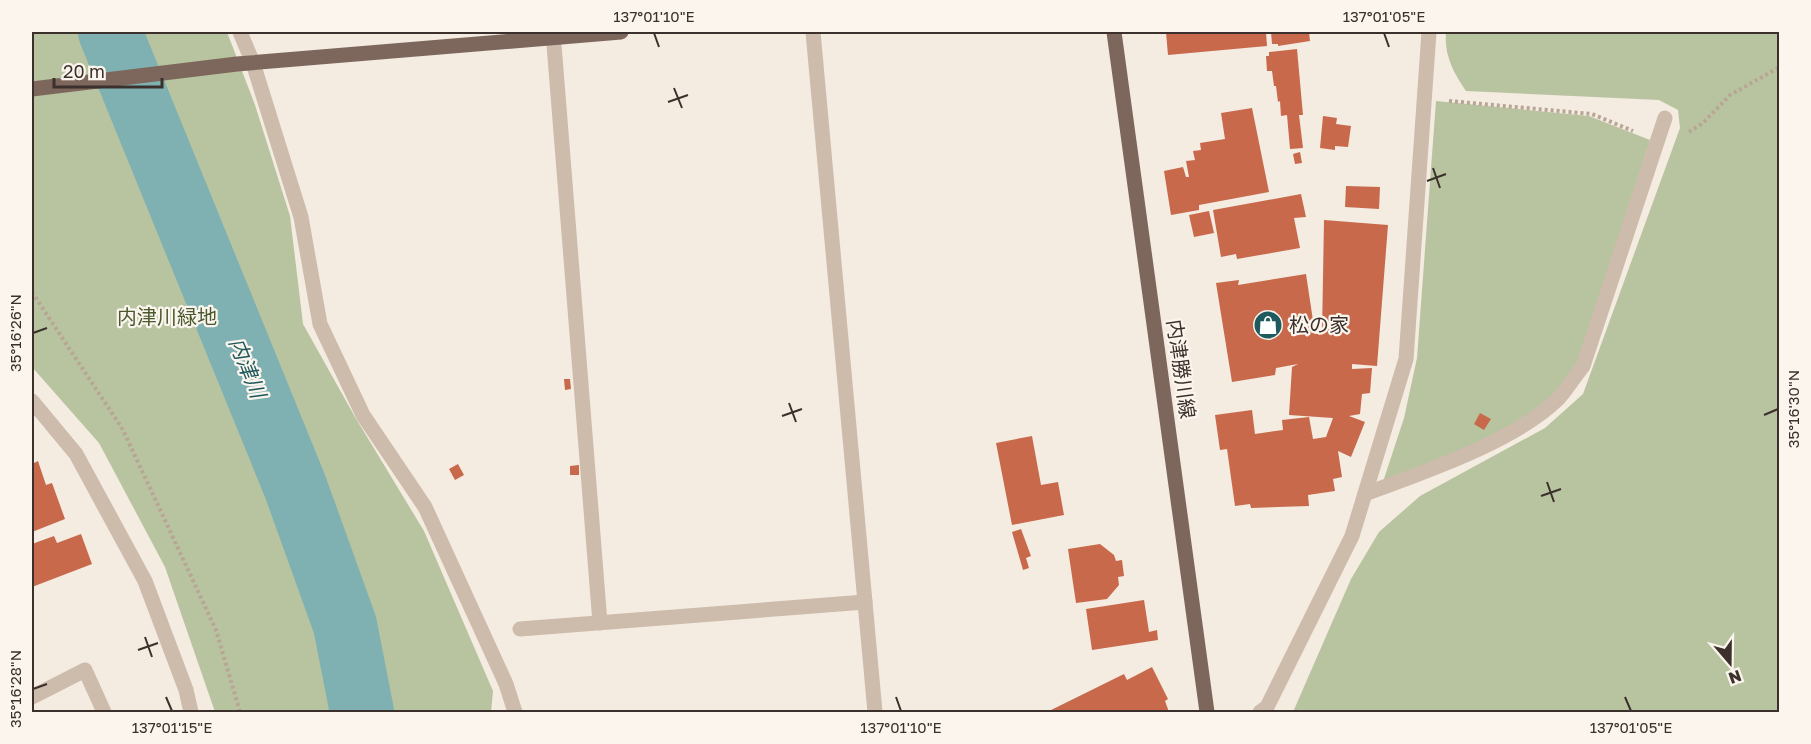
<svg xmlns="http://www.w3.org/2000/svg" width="1811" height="744" viewBox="0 0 1811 744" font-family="'Golos Text','Noto Sans JP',sans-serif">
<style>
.green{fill:#b8c4a0}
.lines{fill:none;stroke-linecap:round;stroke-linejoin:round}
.river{stroke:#7fb0b2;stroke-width:64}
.building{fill:#c8694b}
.path{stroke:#b9a596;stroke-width:4;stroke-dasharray:3 3;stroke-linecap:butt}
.minor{stroke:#cdbbac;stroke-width:15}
.major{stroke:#7d675c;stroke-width:15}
.ticks{fill:none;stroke:#3b302b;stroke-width:2}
.labels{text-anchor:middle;stroke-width:4.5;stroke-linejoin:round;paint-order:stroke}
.park-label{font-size:20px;fill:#4a5a2e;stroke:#fbf5ee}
.poi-label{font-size:20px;fill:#3b302b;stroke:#fbf5ee;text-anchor:start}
.street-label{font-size:20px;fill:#3b302b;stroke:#fbf5ee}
.water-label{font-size:21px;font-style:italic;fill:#1f5a5e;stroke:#fbf5ee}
.neatline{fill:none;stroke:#3b302b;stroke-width:2}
.ticks-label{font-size:15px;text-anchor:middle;fill:#3b302b}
</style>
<rect width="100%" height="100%" fill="#f4ebe1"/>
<g class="green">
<polygon points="32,32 227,32 255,105 290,216 303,324 355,417 424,531 493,691 491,712 215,712 165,567 99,443 32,367"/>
<path d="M1446 32H1779V712H1293L1351 579 1379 532 1420 496 1545 428 1583 394 1680 128 1678 110 1659 100 1466 91C1453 72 1444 55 1446 32Z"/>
<path d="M1436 101 1589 116 1650 140 1577 365C1570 374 1564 386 1555 395 1519 433 1432 464 1383 482L1404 418 1417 358Z"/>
</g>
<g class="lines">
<polyline class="river" points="110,32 295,486 345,625 362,712"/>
</g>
<g class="building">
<polygon points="1166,32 1266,32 1267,46 1168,55"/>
<polygon points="1271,32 1309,32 1310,41 1278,46 1278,44 1272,44"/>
<polygon points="1297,49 1303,115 1299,115 1303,148 1290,149 1287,115 1281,116 1280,101 1278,102 1276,86 1274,86 1272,71 1267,71 1266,56 1269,56 1269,52"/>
<polygon points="1252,108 1269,192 1199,205 1199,210 1171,215 1164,171 1183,167 1186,177 1189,177 1186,161 1195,160 1193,151 1201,150 1200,143 1225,139 1221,113"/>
<polygon points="1323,116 1337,118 1336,124 1351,126 1348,147 1335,146 1335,150 1320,148"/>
<polygon points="1300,152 1302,163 1295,164 1293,154"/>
<polygon points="1346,186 1380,187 1379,209 1345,207"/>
<polygon points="1301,194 1306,217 1294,218 1300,248 1237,259 1236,254 1221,257 1213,210"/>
<polygon points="1209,211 1214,233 1194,237 1189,215"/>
<polygon points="1324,220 1388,225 1377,366 1352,364 1352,369 1372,368 1370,393 1362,394 1360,414 1349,416 1365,422 1351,457 1338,451 1342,477 1333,479 1335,491 1308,495 1309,506 1251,508 1250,504 1235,506 1227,449 1220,450 1215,415 1252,410 1255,434 1283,430 1282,420 1309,417 1313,439 1326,437 1333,418 1289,415 1292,367 1298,364 1276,368 1275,375 1232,382 1216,283 1239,280 1238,285 1306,274 1315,334 1322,334"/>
<polygon points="564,379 570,379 571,389 565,390"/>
<polygon points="1480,413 1491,419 1484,430 1474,424"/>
<polygon points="1032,436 1041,485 1058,482 1064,515 1012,525 996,443"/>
<polygon points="38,461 46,485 52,483 65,519 32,532 32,464"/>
<polygon points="458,464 464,475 455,480 449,469"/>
<polygon points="579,465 579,475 570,475 570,466"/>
<polygon points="1021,529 1031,556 1026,558 1029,568 1023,570 1012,532"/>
<polygon points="81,534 92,564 32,587 32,544 54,536 57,543"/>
<polygon points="1100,544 1114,555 1116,561 1122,560 1124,576 1118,577 1119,585 1107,599 1076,603 1068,549"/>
<polygon points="1144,600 1149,632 1157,630 1158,640 1092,650 1086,609"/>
<polygon points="1152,667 1168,699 1165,701 1169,712 1047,712 1124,674 1127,680"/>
</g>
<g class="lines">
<g class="path">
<polyline points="1449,101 1592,114 1633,131"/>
<polyline points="1689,132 1703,123 1730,95 1780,67"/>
<polyline points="32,292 123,430 216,630 240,712"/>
</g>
<g class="minor">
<polyline points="240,32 253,63 301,217 320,324 363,415 425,507 506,684 515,712"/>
<polyline points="553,32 600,623"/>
<polyline points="813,32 875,712"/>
<polyline points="32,401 76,454 145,581 186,690 191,712"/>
<path d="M1365 494C1424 472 1514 442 1558 399 1567 389 1575 376 1583 366L1665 118"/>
<polyline points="520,629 865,602"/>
<polyline points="32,697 85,670 104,712"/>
<polyline points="1260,712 1267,707 1352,536 1406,359 1429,32"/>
</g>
<g class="major">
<polyline points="1114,32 1207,712"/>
<polyline points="32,89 237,64 621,32"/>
</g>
</g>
<path class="ticks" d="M654 33 659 47M1384 33 1389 47M674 88 682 108M668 102 688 95M1433 168 1440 188M1427 181 1446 174M33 333 47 328M789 403 796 422M1764 415 1778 409M782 416 802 409M1547 482 1554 502M1541 496 1561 489M145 637 152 657M138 650 158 643M33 689 47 684M166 697 172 711M896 697 901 711M1625 697 1631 711"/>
<defs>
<g id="shop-disc" transform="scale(1.5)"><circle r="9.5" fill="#1f5a5e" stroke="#fbf5ee"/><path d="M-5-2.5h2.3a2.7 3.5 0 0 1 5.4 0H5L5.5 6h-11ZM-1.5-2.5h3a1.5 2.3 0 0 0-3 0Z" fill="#fff"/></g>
</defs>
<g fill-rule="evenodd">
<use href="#shop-disc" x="1268" y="325"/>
</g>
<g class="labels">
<g class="park-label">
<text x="167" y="324">内津川緑地</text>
</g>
<g class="poi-label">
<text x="1289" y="332">松の家</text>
</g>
<g class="street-label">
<text transform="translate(1181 369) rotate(82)" y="7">内津勝川線</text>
</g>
<g class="water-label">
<text transform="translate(247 368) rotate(68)" y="7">内津川</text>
</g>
</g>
<rect width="1811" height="744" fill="none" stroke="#fbf5ee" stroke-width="66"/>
<g transform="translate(1730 663) rotate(160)" stroke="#fbf5ee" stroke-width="4.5" paint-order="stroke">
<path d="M0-4.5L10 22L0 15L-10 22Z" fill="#3b302b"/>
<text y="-9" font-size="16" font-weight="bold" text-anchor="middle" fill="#3b302b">N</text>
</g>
<path d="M54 78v9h108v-9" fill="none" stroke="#3b302b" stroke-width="3"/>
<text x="63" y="78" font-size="18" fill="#3b302b" stroke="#fbf5ee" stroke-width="4.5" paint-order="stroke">20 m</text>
<rect x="33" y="33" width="1745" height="678" class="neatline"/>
<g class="ticks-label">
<text x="654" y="22">137°01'10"E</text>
<text x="1384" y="22">137°01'05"E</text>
<text transform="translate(16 333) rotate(-90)" y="5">35°16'26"N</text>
<text transform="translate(1794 409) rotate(-90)" y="5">35°16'30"N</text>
<text transform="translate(16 689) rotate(-90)" y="5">35°16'28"N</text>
<text x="172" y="733">137°01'15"E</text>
<text x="901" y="733">137°01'10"E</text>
<text x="1631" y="733">137°01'05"E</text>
</g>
</svg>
